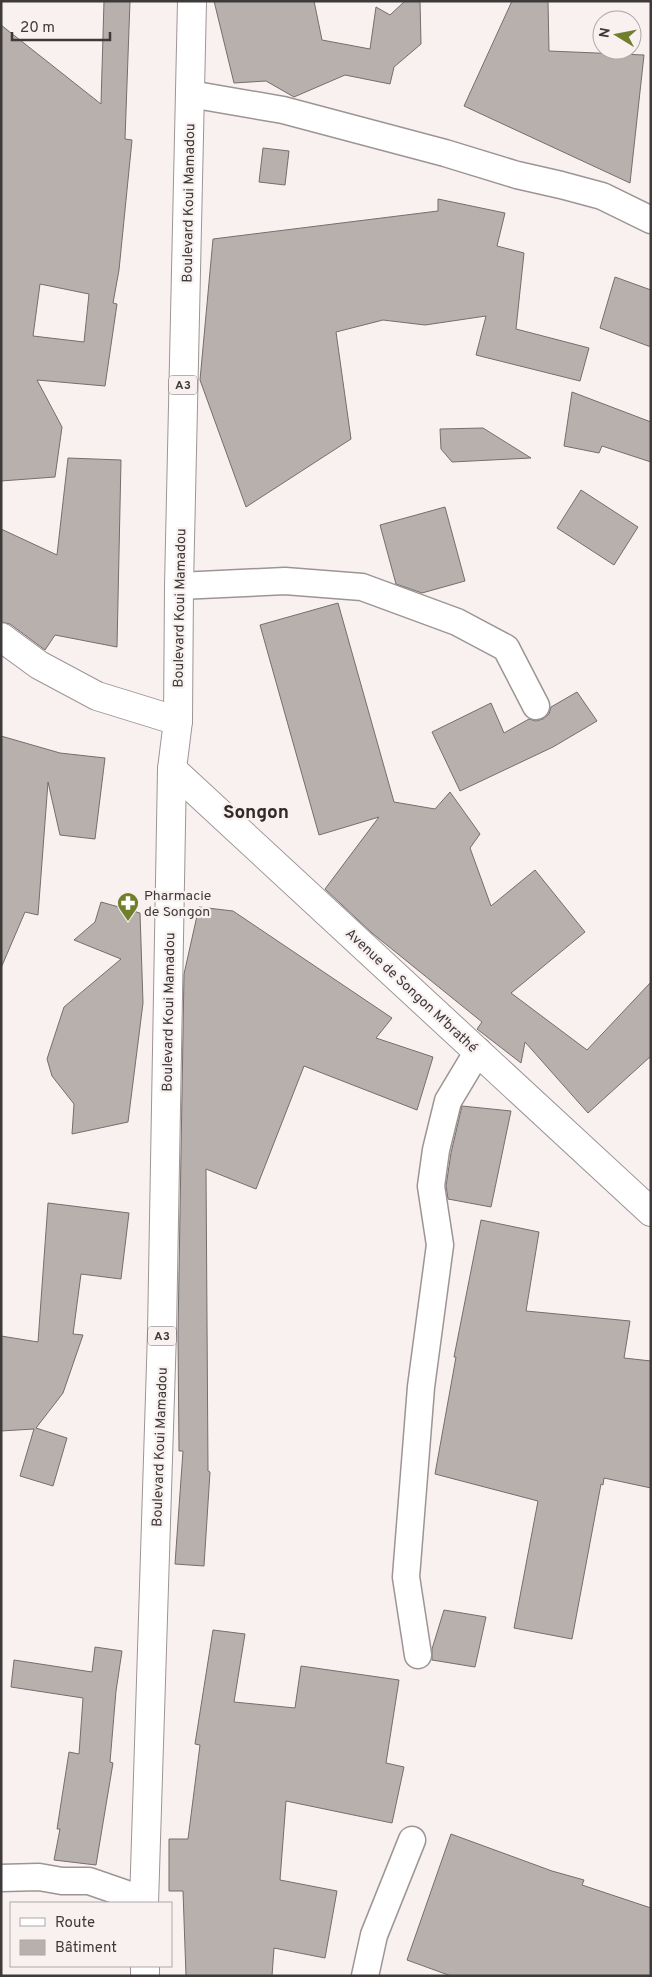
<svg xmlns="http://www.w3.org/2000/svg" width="652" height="1977" viewBox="0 0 652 1977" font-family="Overpass,sans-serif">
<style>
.building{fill:#b8b0ad;stroke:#756e6c;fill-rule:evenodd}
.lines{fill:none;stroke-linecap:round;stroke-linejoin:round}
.minor-casing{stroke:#9d9595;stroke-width:29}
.tertiary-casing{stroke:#9d9595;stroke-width:30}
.primary-casing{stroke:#9d9595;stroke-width:30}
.minor{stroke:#fff;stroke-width:26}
.tertiary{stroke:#fff;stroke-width:28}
.primary{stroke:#fff;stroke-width:28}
.labels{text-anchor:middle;stroke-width:4.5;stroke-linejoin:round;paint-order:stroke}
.shield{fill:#f9f0f0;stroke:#757170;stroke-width:1}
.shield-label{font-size:12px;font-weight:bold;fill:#3d3a39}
.street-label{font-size:14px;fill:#3d3a39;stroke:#f9f0f0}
.poi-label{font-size:14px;fill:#3d3a39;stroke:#f9f0f0;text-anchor:start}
.district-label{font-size:19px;font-weight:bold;fill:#312a2a;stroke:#f9f0f0}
</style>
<rect width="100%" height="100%" fill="#f9f0f0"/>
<g class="building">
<path d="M104 1H130L125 139 132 140 119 270 113 303 117 304 105 386 37 380 62 427 55 477 1 481V25L101 104ZM40 284 89 294 84 342 33 336Z"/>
<polygon points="214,1 314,1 322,40 370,49 376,7 390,15 405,1 420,1 421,44 394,67 390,84 345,75 294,97 266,81 234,83"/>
<polygon points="512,1 548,1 549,51 644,55 630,183 464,106"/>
<polygon points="263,148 289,151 285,185 259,182"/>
<polygon points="438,199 505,213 497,246 524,253 516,329 589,348 580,381 476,355 486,316 425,325 383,320 336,332 351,439 246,507 200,380 213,239 438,211"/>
<polygon points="615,277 651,290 651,347 600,328"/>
<polygon points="572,392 651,422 651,462 602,446 599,453 564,446"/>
<polygon points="483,428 531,458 452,462 441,449 440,429"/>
<polygon points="68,458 121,460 117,647 55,635 45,650 10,624 1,622 1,529 57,555"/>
<polygon points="581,490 638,527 614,565 557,528"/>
<polygon points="445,507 465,581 422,593 396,584 380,525"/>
<polygon points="338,603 394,802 435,809 450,792 480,834 470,848 491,906 535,870 585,932 511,993 587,1050 651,982 651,1056 588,1113 525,1042 521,1063 477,1029 482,1022 372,933 325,889 379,817 319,835 260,625"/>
<polygon points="577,692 597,721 553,747 460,791 432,732 491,703 504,733 529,719 536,721 543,719 549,714 551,707"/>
<polygon points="1,736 60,753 105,758 95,839 60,835 48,782 38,915 25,912 1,968"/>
<polygon points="101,902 140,913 143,1003 128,1122 72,1134 74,1104 52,1076 47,1059 64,1007 121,959 74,940 95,922"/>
<polygon points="199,907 233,911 392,1018 376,1038 433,1057 417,1110 304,1066 256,1189 206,1169 208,1471 210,1472 204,1566 175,1564 183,1451 179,1451 178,1334 184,974"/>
<polygon points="462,1106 511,1111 491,1207 448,1199 446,1186 451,1153"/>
<polygon points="48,1203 129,1213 121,1279 81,1274 73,1334 83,1335 63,1393 36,1428 67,1438 53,1486 20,1476 34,1429 1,1431 1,1336 38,1342"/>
<polygon points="481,1220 539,1232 526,1311 630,1321 624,1358 651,1361 651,1488 604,1478 603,1485 601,1484 572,1639 514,1628 538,1501 435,1474 456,1357 454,1357"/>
<polygon points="444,1610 486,1617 475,1667 432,1660 432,1649"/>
<polygon points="213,1630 245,1634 234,1702 295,1708 301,1666 399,1680 386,1763 404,1767 392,1823 286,1801 280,1880 337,1891 325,1958 274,1948 272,1976 186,1976 183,1891 169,1891 169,1839 188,1839 200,1745 195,1744"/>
<polygon points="95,1647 122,1651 116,1691 110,1762 113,1763 96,1865 54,1860 60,1829 57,1829 69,1752 79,1754 83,1698 11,1687 14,1660 92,1672"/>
<polygon points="451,1834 552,1871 584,1880 582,1885 651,1908 651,1976 451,1976 407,1960"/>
</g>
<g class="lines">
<g class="minor-casing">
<g id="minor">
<polyline points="190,94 283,110 445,153 517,175 561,185 602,196 651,220"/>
<polyline points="179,586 285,581 362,587 457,622 506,648 536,706"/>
<polyline points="418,1655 406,1577 421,1387 440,1245 431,1186 436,1150 448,1101 478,1051"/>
<polyline points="1,1878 39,1877 62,1881 89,1881 144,1900"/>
<polyline points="365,1976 374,1935 412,1840"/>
</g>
</g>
<g class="tertiary-casing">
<g id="tertiary">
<polyline points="1,637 39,665 97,696 178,721"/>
<polyline points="172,769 651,1212"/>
</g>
</g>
<g class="primary-casing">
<g id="primary">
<polyline points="144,1903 162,1332 172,769 178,721 179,586 192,1"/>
<polyline points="145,1966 145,1976"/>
</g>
</g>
<use href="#minor" class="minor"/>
<use href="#tertiary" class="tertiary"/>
<use href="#primary" class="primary"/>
</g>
<defs>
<g id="pharmacy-pin" transform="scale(1.125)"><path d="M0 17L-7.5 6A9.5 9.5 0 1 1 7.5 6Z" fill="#717f2d" stroke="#f9f0f0"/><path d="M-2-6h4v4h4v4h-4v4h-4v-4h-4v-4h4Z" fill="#fff"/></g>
</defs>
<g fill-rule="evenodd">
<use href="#pharmacy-pin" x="128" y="903"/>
</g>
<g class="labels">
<g class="shield">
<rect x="169" y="375.5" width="28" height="19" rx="4"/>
<rect x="148" y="1326.5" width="28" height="19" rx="4"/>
</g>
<g class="shield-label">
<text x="183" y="389">A3</text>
<text x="162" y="1340">A3</text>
</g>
<g class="street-label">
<text transform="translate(188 203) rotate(-89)" y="5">Boulevard Koui Mamadou</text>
<text transform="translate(179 608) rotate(-89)" y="5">Boulevard Koui Mamadou</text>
<text transform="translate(412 990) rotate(43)" y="5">Avenue de Songon M'brathé</text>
<text transform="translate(168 1012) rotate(-89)" y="5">Boulevard Koui Mamadou</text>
<text transform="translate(159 1447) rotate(-88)" y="5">Boulevard Koui Mamadou</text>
</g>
<g class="poi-label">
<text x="144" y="900">Pharmacie<tspan x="144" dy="16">de Songon</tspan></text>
</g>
<g class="district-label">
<text x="256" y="818">Songon</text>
</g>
</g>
<rect width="652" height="1977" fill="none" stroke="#3d3a39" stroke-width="5"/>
<rect x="10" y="1902" width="162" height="65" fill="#f9f0f0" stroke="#aea7a7"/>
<rect x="20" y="1918" width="25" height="8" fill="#ffffff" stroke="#aea7a7"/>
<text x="55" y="1927" font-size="15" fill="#3d3a39">Route</text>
<rect x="20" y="1940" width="25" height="15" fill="#b8b0ad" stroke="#aea7a7"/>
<text x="55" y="1952" font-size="15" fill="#3d3a39">Bâtiment</text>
<g transform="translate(617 35) rotate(280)"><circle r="24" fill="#f9f0f0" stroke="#aea7a7"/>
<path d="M0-4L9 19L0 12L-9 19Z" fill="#717f2d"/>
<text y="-8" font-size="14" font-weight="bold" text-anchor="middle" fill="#3d3a39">N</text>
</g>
<path d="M12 32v8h98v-8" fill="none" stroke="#3d3a39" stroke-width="2.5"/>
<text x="20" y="32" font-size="15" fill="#3d3a39" stroke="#f9f0f0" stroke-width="4" paint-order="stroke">20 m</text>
</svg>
